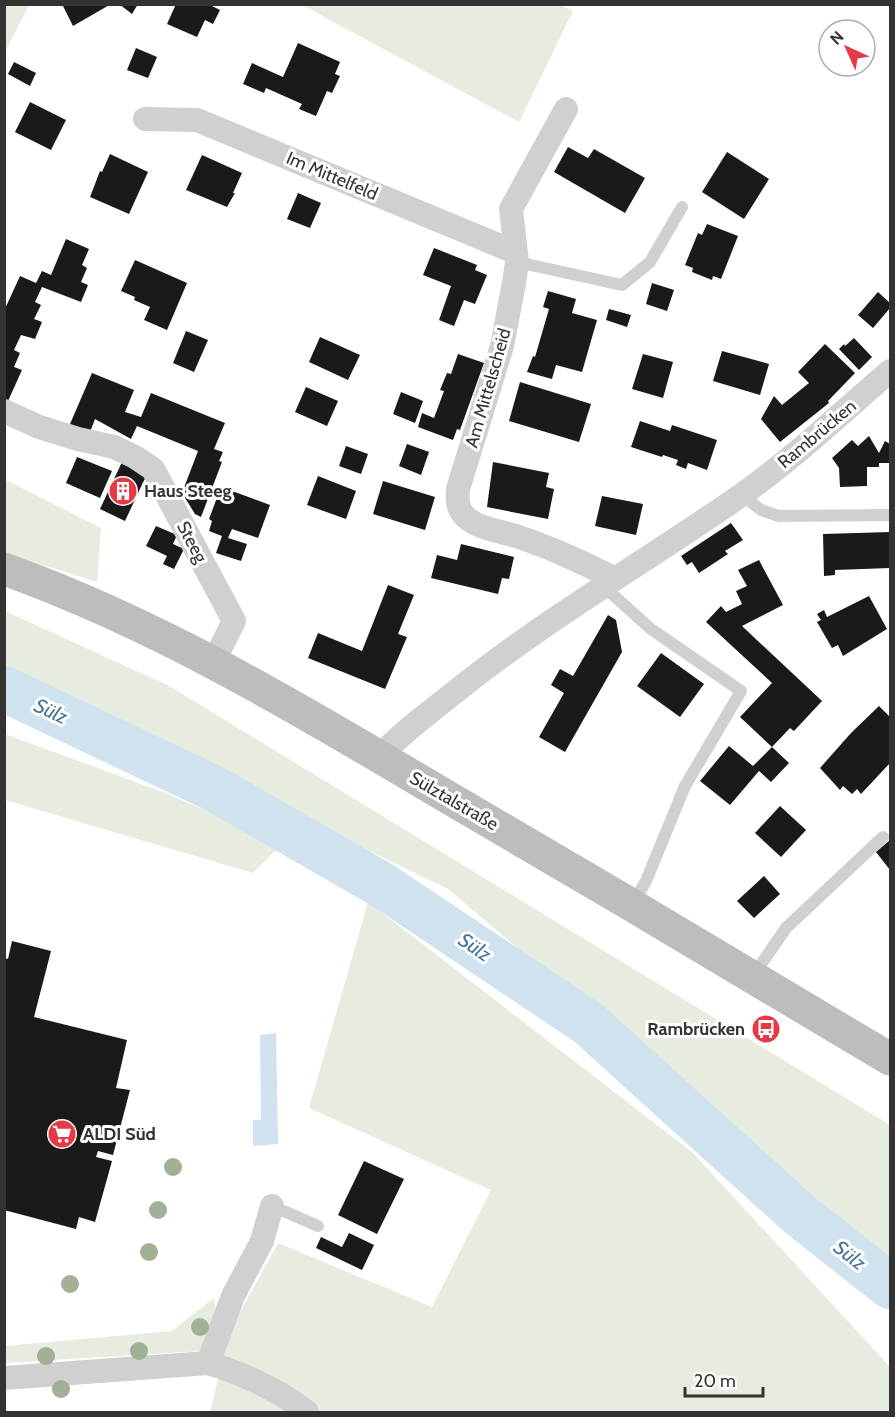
<svg xmlns="http://www.w3.org/2000/svg" width="895" height="1417" viewBox="0 0 895 1417" font-family="Cabin,sans-serif">
<style>
.green{fill:#e6ecdf}
.water{fill:#cfe2ee}
.lines{fill:none;stroke-linecap:round;stroke-linejoin:round}
.river{stroke:#cfe2ee;stroke-width:46}
.building{fill:#1a1a1a}
.lane{stroke:#d0d0d0;stroke-width:12}
.street{stroke:#d0d0d0;stroke-width:24}
.secondary{stroke:#bdbdbd;stroke-width:33}
.tree{fill:#a2b095}
.labels{text-anchor:middle;stroke-width:6;stroke-linejoin:round;paint-order:stroke}
.street-label{font-size:18px;fill:#333;stroke:#fff}
.poi-label{font-size:18px;font-weight:bold;fill:#333;stroke:#fff;text-anchor:start}
.water-label{font-size:20px;font-style:italic;fill:#3f7597;stroke:#fff}
</style>
<rect width="100%" height="100%" fill="#fff"/>
<g class="green">
<polygon points="5,4 29,5 5,52 4,5"/>
<polygon points="560,5 573,11 519,122 302,5"/>
<polygon points="4,479 101,528 97,582 5,553"/>
<polygon points="5,611 169,686 890,1125 890,1291 863,1260 706,1108 448,889 191,764 5,684"/>
<polygon points="5,734 160,791 283,843 253,873 5,800"/>
<polygon points="368,902 692,1152 890,1367 890,1412 210,1412 230,1330 278,1243 432,1307 491,1190 309,1108"/>
<polygon points="214,1298 218,1329 202,1351 5,1363 5,1346 172,1331"/>
</g>
<polygon class="water" points="276,1033 278,1144 253,1146 253,1120 261,1120 260,1035"/>
<g class="lines">
<polyline class="river" points="4,689 215,789 382,885 588,1023 800,1215 890,1286"/>
</g>
<g class="building">
<polygon points="62,4 111,4 73,26"/>
<polygon points="119,4 138,4 132,14"/>
<polygon points="176,4 208,4 220,10 213,24 205,20 197,37 167,24"/>
<polygon points="298,43 340,62 335,74 340,76 332,93 327,91 316,116 299,109 302,104 266,88 264,93 243,84 252,63 283,77"/>
<polygon points="136,48 157,57 148,78 127,70"/>
<polygon points="14,62 36,73 30,86 8,74"/>
<polygon points="30,102 66,120 51,150 15,132"/>
<polygon points="568,147 588,158 594,149 645,178 625,213 554,172"/>
<polygon points="727,152 769,179 744,219 702,192"/>
<polygon points="110,154 148,172 129,214 90,197 100,171 102,172"/>
<polygon points="202,155 242,173 233,193 235,193 227,207 186,190"/>
<polygon points="298,193 321,203 310,228 287,219"/>
<polygon points="707,224 738,236 721,279 713,276 712,280 692,272 693,268 685,265 698,233 702,235"/>
<polygon points="66,239 89,249 82,265 87,268 81,282 88,285 81,302 42,287 35,302 41,305 34,319 42,322 35,339 21,335 14,350 20,353 14,367 22,370 8,401 4,400 4,311 20,276 36,283 42,271 51,275"/>
<polygon points="434,248 477,265 475,270 487,275 475,304 464,300 454,326 439,320 451,286 423,275"/>
<polygon points="135,260 187,283 167,330 144,320 150,307 134,300 135,297 121,291"/>
<polygon points="652,283 674,290 667,311 646,304"/>
<polygon points="548,291 576,299 572,313 597,320 582,372 556,365 552,379 527,372 533,356 535,357 549,309 543,307"/>
<polygon points="878,292 890,303 890,308 873,328 858,315"/>
<polygon points="609,309 631,315 627,327 606,320"/>
<polygon points="186,331 208,340 194,372 173,363"/>
<polygon points="320,337 360,355 348,380 309,362"/>
<polygon points="854,338 872,357 859,370 839,349 844,344 845,346"/>
<polygon points="825,344 855,373 828,401 829,403 780,442 761,419 774,396 782,405 809,383 798,372"/>
<polygon points="722,351 769,364 760,395 713,381"/>
<polygon points="458,354 484,363 460,430 457,429 453,440 418,427 422,413 434,418 444,391 440,390 447,373 451,374"/>
<polygon points="643,354 673,362 663,398 632,389"/>
<polygon points="92,373 134,390 125,412 141,417 151,393 225,423 214,449 223,452 219,461 222,462 201,517 195,514 182,493 198,451 137,426 131,439 95,419 90,432 70,424"/>
<polygon points="520,382 591,404 579,442 509,421"/>
<polygon points="306,387 338,401 327,426 295,412"/>
<polygon points="401,392 423,401 415,423 393,414"/>
<polygon points="640,421 670,431 672,425 717,440 707,470 688,463 686,469 676,465 678,460 663,455 662,457 631,447"/>
<polygon points="869,436 879,453 885,441 890,444 890,463 879,463 879,467 867,467 867,486 840,487 839,468 832,458 852,440 858,446"/>
<polygon points="407,444 429,452 421,475 399,466"/>
<polygon points="346,446 368,454 361,474 339,466"/>
<polygon points="77,457 112,471 100,498 66,483"/>
<polygon points="122,462 147,474 125,521 100,509"/>
<polygon points="493,462 549,473 546,487 554,489 548,519 487,507"/>
<polygon points="318,476 356,491 346,519 307,505"/>
<polygon points="383,481 435,497 425,530 373,514"/>
<polygon points="221,487 270,505 258,538 232,529 228,538 247,544 241,561 216,553 222,536 209,531 212,521 209,519"/>
<polygon points="602,496 643,504 636,535 595,526"/>
<polygon points="731,523 743,540 725,551 728,554 699,573 692,562 687,565 681,556"/>
<polygon points="156,526 177,535 173,544 184,549 174,569 163,564 167,556 146,546"/>
<polygon points="890,532 890,568 835,570 835,575 824,576 823,534"/>
<polygon points="461,544 514,557 509,579 502,578 498,594 431,578 437,555 457,560"/>
<polygon points="759,560 783,605 742,626 822,701 794,731 790,728 772,747 740,717 772,683 706,622 721,606 726,612 742,604 736,591 747,586 738,570"/>
<polygon points="388,585 414,595 398,634 407,637 385,689 308,658 318,633 362,651"/>
<polygon points="869,596 887,629 843,656 838,645 832,648 817,622 821,620 817,614 824,610 827,617"/>
<polygon points="608,615 616,620 622,652 565,752 539,737 564,693 551,685 560,669 573,676"/>
<polygon points="661,653 704,684 680,717 637,686"/>
<polygon points="879,706 889,716 890,715 890,763 861,794 857,789 852,794 843,786 840,790 820,768 851,733"/>
<polygon points="729,746 753,766 772,747 789,763 771,782 759,771 730,805 700,781"/>
<polygon points="780,806 806,830 781,857 755,833"/>
<polygon points="890,840 890,870 876,852"/>
<polygon points="764,876 780,894 754,918 737,901"/>
<polygon points="12,941 51,951 34,1017 127,1040 116,1088 130,1090 113,1155 98,1151 96,1157 112,1161 95,1222 79,1217 76,1229 4,1210 4,958 8,959"/>
<polygon points="364,1161 404,1179 377,1234 338,1215"/>
<polygon points="349,1233 374,1245 362,1270 316,1248 321,1237 342,1247"/>
</g>
<g class="lines">
<g class="lane">
<polyline points="517,262 622,285 650,262 682,207"/>
<polyline points="742,495 761,510 779,516 890,515"/>
<polyline points="603,586 651,629 741,691 685,786 646,881 633,904"/>
<polyline points="753,976 786,928 883,837"/>
<polyline points="272,1206 318,1226"/>
</g>
<g class="street">
<path d="M566 109 511 209 517 262 514 283 502 346 458 489C457 500 457 510 467 518 481 530 502 531 519 537 552 548 583 563 614 578"/>
<polyline points="145,119 197,120 515,252"/>
<polyline points="4,411 39,427 78,439 114,447 135,457 153,469 234,621 213,663"/>
<path d="M379 757C402 732 429 713 455 692 546 619 645 562 740 496 793 459 841 413 890 371"/>
<polyline points="208,1363 233,1296 262,1241 272,1206"/>
<path d="M4 1378 208 1363C244 1374 277 1389 307 1412"/>
</g>
<path class="secondary" d="M4 569C158 624 299 709 439 792 590 880 740 969 890 1059"/>
</g>
<g class="tree">
<circle cx="173" cy="1167" r="9"/>
<circle cx="158" cy="1210" r="9"/>
<circle cx="149" cy="1252" r="9"/>
<circle cx="70" cy="1284" r="9"/>
<circle cx="200" cy="1327" r="9"/>
<circle cx="139" cy="1351" r="9"/>
<circle cx="46" cy="1356" r="9"/>
<circle cx="61" cy="1389" r="9"/>
</g>
<defs>
<g id="building-disc" transform="scale(1.5)"><circle r="9.5" fill="#e63946" stroke="#fff"/><path d="M-4-6H4V6H1V3H-1V6H-4ZM-2.5-4.3h1.7v1.8h-1.7ZM.8-4.3h1.7v1.8H.8ZM-2.5-1h1.7V.8h-1.7ZM.8-1h1.7V.8H.8Z" fill="#fff"/></g>
<g id="bus-disc" transform="scale(1.5)"><circle r="9.5" fill="#e63946" stroke="#fff"/><path d="M-5-6H5V4H4V6H2V4H-2V6H-4V4H-5ZM-3.5-4V0h7V-4ZM-3.5 1.2v1.5H-2V1.2ZM2 1.2v1.5H3.5V1.2Z" fill="#fff"/></g>
<g id="supermarket-disc" transform="scale(1.5)"><circle r="9.5" fill="#e63946" stroke="#fff"/><path d="M-6-5.5h2.5l.6 2H6L4.5 2H-2.5L-4.4-4H-6ZM-1.5 3.2a1.3 1.3 0 1 0 .1 0ZM3 3.2a1.3 1.3 0 1 0 .1 0Z" fill="#fff"/></g>
</defs>
<g fill-rule="evenodd">
<use href="#building-disc" x="123" y="491"/>
<use href="#bus-disc" x="766" y="1029"/>
<use href="#supermarket-disc" x="62" y="1134"/>
</g>
<g class="labels">
<g class="street-label">
<text transform="translate(332 176) rotate(23)" y="6">Im Mittelfeld</text>
<text transform="translate(488 388) rotate(-74)" y="6">Am Mittelscheid</text>
<text transform="translate(817 434) rotate(-40)" y="6">Rambrücken</text>
<text transform="translate(192 542) rotate(62)" y="6">Steeg</text>
<text transform="translate(454 801) rotate(30)" y="6">Sülztalstraße</text>
</g>
<g class="poi-label">
<text x="144" y="497">Haus Steeg</text>
<text x="745" y="1035" text-anchor="end">Rambrücken</text>
<text x="83" y="1140">ALDI Süd</text>
</g>
<g class="water-label">
<text transform="translate(51 711) rotate(25)" y="7">Sülz</text>
<text transform="translate(475 947) rotate(34)" y="7">Sülz</text>
<text transform="translate(850 1255) rotate(38)" y="7">Sülz</text>
</g>
</g>
<rect width="895" height="1417" fill="none" stroke="#333333" stroke-width="12"/>
<g transform="translate(847 48) rotate(315)"><circle r="28" fill="#ffffff" stroke="#adadad" stroke-width="1.5"/>
<path d="M0-4.5L10 22L0 15L-10 22Z" fill="#e63946"/>
<text y="-9" font-size="16" font-weight="bold" text-anchor="middle" fill="#333333">N</text>
</g>
<path d="M685 1387v9h78v-9" fill="none" stroke="#333333" stroke-width="3"/>
<text x="694" y="1387" font-size="18" fill="#333333" stroke="#ffffff" stroke-width="4.5" paint-order="stroke">20 m</text>
</svg>
